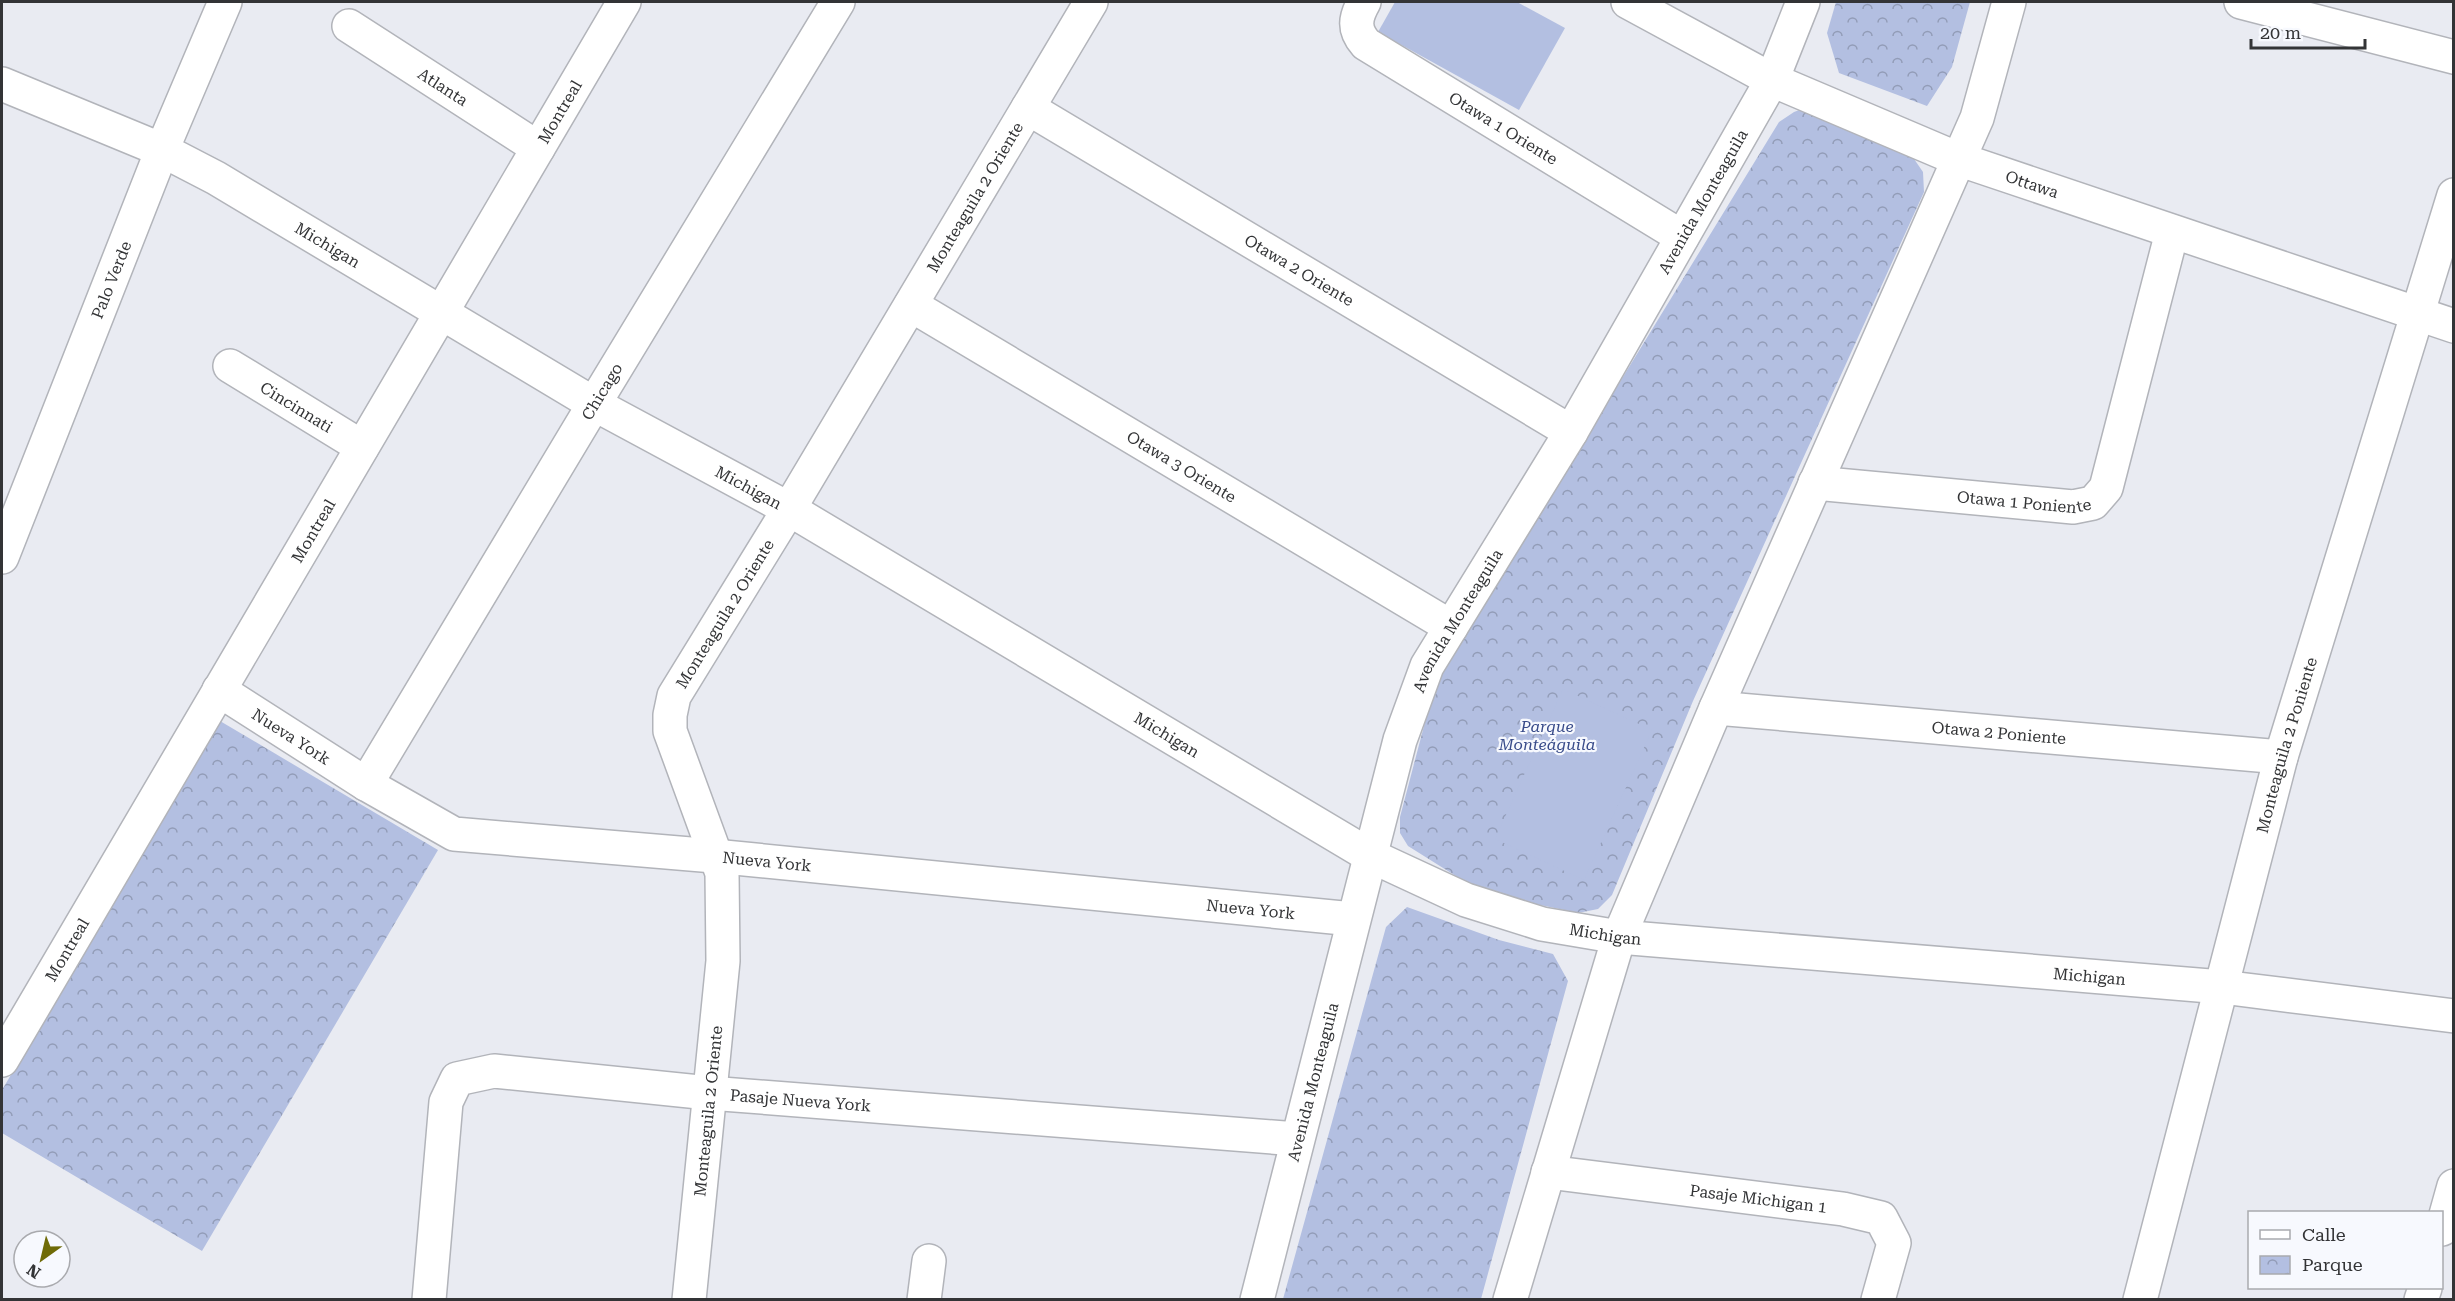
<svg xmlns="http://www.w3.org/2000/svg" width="2455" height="1301" viewBox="0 0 2455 1301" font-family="'Roboto Serif',serif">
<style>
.park{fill:url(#park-crowns)}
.garden{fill:#b3bfe1}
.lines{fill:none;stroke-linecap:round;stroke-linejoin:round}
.street-casing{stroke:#b2b4ba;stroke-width:36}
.street{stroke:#fff;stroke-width:33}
.labels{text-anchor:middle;stroke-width:4.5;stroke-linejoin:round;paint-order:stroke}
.street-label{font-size:16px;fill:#333436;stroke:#f7f9fe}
.park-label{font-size:16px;font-style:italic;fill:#384b8a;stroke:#f7f9fe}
</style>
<defs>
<pattern id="park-crowns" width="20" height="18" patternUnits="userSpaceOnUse" patternTransform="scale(1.5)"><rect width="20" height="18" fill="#b3bfe1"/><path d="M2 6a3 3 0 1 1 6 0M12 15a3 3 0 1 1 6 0" fill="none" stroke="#929cb7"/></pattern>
</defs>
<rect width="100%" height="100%" fill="#e9ebf2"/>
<g class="park">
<polygon points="1836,2 1970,2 1952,67 1927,106 1839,73 1827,33"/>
<polygon points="1802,109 1912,156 1923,172 1924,192 1693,701 1612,895 1598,909 1578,913 1522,901 1467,883 1408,846 1400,833 1400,817 1429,707 1436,686 1446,666 1779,122 1794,112"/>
<polygon points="220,721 438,850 202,1251 2,1133 2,1090"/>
<polygon points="1407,907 1499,940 1553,954 1568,981 1481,1299 1283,1299 1386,927"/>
</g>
<g class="garden">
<polygon points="1395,2 1517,2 1565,28 1519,110 1378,32"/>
<polygon points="1563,689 1652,730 1584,880 1495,839"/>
</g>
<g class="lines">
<g class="street-casing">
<g id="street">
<path id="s1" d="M1364 2C1355 18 1353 29 1366 44L1682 237"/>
<path id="s2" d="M1628 2 1772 80 1958 159 2454 326"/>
<polyline points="2241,2 2454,57"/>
<path id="s3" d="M349 26 538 148"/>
<path id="s4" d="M2 84 162 150 216 178 594 404 789 509 1369 855 1466 900 1542 924 1619 937 2222 987 2454 1016"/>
<path id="s5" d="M1028 108 1571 432"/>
<path id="s6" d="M911 305 1451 627"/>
<path id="s7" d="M230 366 362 447"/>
<path id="s8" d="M1815 483 2073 507 2093 503 2106 488 2172 232"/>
<path id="s9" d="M2 557 162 150 225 2"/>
<path id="s10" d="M219 690 366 784 454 834 714 856 1353 919"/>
<path id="s11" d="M1716 708 2281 757"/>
<path id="s12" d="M366 784 594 404 838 2"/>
<path id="s13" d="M2 1060 624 2"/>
<path id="s14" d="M1548 1172 1843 1209 1881 1218 1894 1243 1878 1300"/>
<polyline points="2442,1229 2454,1186"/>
<path id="s15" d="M429 1300 446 1102 457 1079 494 1071 709 1093 1297 1139"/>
<path id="s16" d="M689 1300 723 961 722 873 670 731V715L674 696 789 509 1091 2"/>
<polyline points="924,1300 929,1261"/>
<path id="s17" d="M1257 1300 1400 740 1427 666 1571 432 1772 80 1803 2"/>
<polyline points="1510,1300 1619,937 1716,708 1977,118 2009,2"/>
<path id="s18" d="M2140 1300 2281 757 2454 195"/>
<polyline points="2421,1300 2425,1288"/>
</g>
</g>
<use href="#street" class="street"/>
</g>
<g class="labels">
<g class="street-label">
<text dy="6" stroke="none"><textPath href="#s3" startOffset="112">Atlanta</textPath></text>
<text dy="6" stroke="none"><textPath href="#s13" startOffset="1100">Montreal</textPath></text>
<text dy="6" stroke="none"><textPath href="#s1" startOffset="207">Otawa 1 Oriente</textPath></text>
<text dy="6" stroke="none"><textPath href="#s2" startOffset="444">Ottawa</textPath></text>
<text dy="6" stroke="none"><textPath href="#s16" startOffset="1198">Monteaguila 2 Oriente</textPath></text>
<text dy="6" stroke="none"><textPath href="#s17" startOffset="1197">Avenida Monteaguila</textPath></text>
<text dy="6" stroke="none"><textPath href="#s4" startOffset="364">Michigan</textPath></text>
<text dy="6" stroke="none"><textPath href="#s5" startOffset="316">Otawa 2 Oriente</textPath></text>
<text dy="6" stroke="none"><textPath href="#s9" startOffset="298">Palo Verde</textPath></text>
<text dy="6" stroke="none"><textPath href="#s12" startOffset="458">Chicago</textPath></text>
<text dy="6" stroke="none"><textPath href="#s7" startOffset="78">Cincinnati</textPath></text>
<text dy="6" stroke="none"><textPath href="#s6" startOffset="315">Otawa 3 Oriente</textPath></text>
<text dy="6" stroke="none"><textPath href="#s4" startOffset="850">Michigan</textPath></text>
<text dy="6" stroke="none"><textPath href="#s8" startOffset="210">Otawa 1 Poniente</textPath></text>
<text dy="6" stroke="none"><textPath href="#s13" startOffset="614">Montreal</textPath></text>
<text dy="6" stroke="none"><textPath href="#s16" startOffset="712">Monteaguila 2 Oriente</textPath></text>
<text dy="6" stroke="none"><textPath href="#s17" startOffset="711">Avenida Monteaguila</textPath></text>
<text dy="6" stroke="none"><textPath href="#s11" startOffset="284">Otawa 2 Poniente</textPath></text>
<text dy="6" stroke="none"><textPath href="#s4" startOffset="1336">Michigan</textPath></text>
<text dy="6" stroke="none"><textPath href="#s10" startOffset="86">Nueva York</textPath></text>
<text dy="6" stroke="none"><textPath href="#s18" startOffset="574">Monteaguila 2 Poniente</textPath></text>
<text dy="6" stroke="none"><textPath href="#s10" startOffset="590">Nueva York</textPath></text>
<text dy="6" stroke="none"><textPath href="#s10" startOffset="1076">Nueva York</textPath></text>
<text dy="6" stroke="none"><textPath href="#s4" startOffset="1822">Michigan</textPath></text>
<text dy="6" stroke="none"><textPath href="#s13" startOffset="128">Montreal</textPath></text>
<text dy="6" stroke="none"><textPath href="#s4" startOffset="2308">Michigan</textPath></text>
<text dy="6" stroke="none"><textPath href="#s17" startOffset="225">Avenida Monteaguila</textPath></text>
<text dy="6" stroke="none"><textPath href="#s15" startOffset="570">Pasaje Nueva York</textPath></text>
<text dy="6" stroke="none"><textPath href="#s16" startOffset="190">Monteaguila 2 Oriente</textPath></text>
<text dy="6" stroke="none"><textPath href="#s14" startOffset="212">Pasaje Michigan 1</textPath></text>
</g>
<g class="park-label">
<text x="1547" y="732">Parque<tspan x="1547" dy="18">Monteáguila</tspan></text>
</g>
</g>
<rect width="2455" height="1301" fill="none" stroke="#333436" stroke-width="6"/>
<rect x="2248" y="1211" width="195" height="78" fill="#f7f9fe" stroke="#a9aaae" stroke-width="1.5"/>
<rect x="2260" y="1230" width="30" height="9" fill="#ffffff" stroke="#a9aaae" stroke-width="1.5"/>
<text x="2302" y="1241" font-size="18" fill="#333436">Calle</text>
<rect x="2260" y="1256" width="30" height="18" fill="url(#park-crowns)" stroke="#a9aaae" stroke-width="1.5"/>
<text x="2302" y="1271" font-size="18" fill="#333436">Parque</text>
<g transform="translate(42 1259) rotate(214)"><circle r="28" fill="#f7f9fe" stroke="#a9aaae" stroke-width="1.5"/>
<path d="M0-4.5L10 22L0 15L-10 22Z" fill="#6f6b07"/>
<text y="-9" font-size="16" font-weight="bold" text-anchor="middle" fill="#333436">N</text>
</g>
<path d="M2251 39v9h114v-9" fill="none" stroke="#333436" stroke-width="3"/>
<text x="2260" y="39" font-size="18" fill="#333436" stroke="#f7f9fe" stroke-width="4.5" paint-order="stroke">20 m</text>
</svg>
